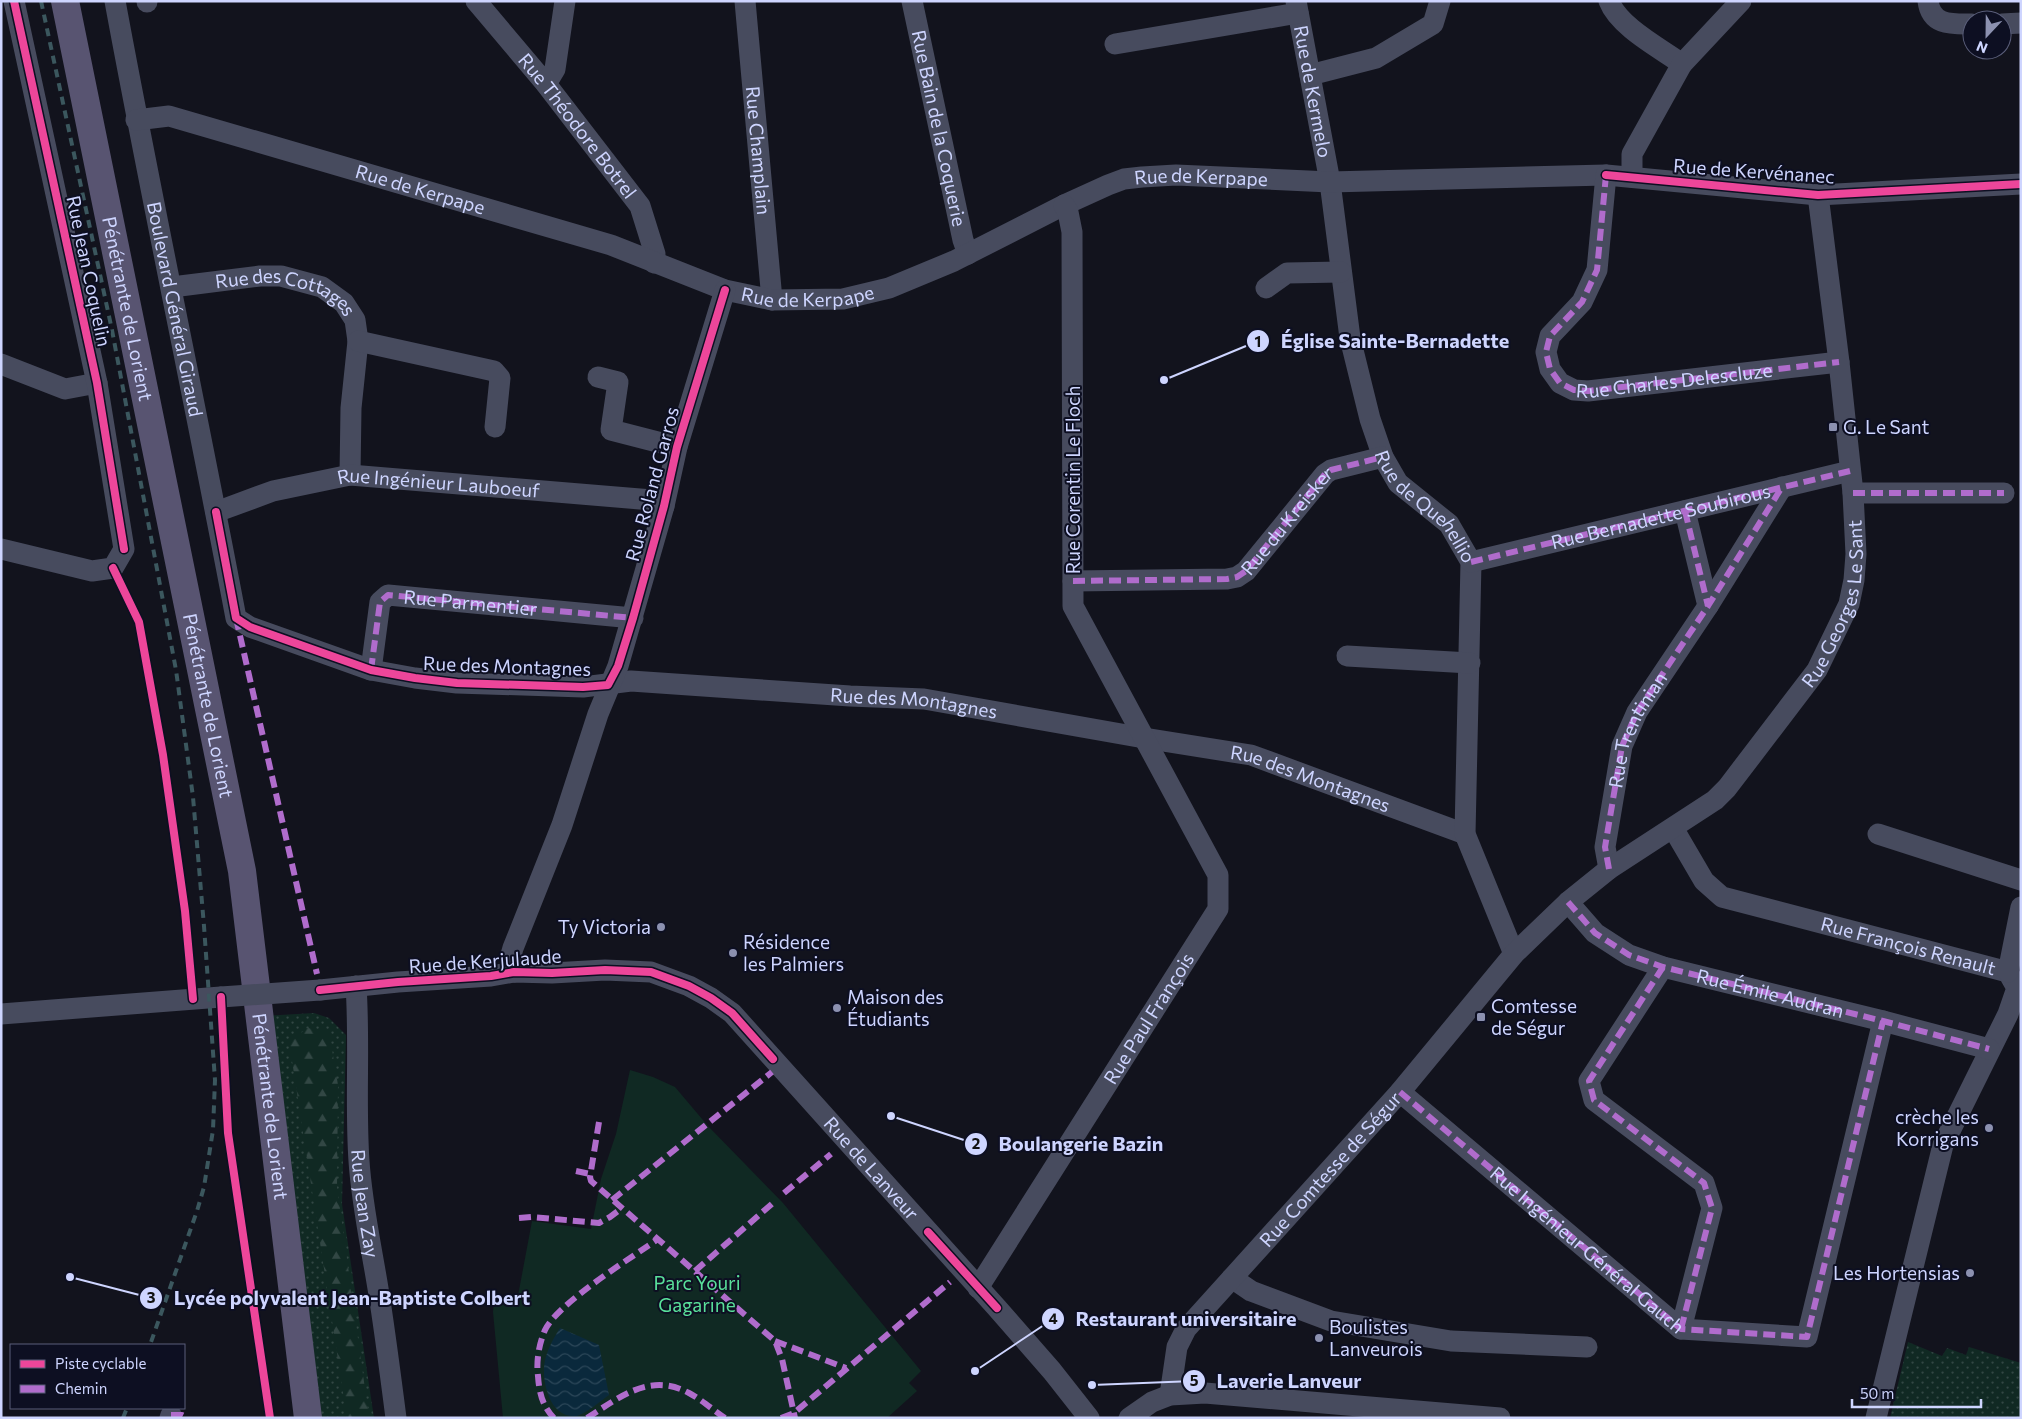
<svg xmlns="http://www.w3.org/2000/svg" width="2022" height="1419" viewBox="0 0 2022 1419" font-family="Commissioner,sans-serif">
<style>
.grass{fill:url(#grass-dots)}
.forest{fill:url(#forest-firs)}
.green{fill:#102923}
.water{fill:url(#water-waves)}
.lines{fill:none;stroke-linecap:round;stroke-linejoin:round}
.minor{stroke:#474b5e;stroke-width:21}
.major{stroke:#585471;stroke-width:28}
.rail{stroke:#3b575e;stroke-width:4;stroke-dasharray:8 6;stroke-linecap:butt}
.minor-bridge{stroke:#474b5e;stroke-width:21}
.quiet{stroke:#b06ccc;stroke-width:6;stroke-dasharray:12 6;stroke-linecap:butt}
.cycleway-casing{stroke:#0d0f22;stroke-width:11}
.cycleway{stroke:#ed469a;stroke-width:8}
.poi-dot{fill:#8c91b0;stroke:#0d0f22;stroke-width:2}
.labels{text-anchor:middle;stroke-width:4;stroke-linejoin:round;paint-order:stroke}
.street-label{font-size:19px;fill:#ced5ff;stroke:#0d0f22}
.poi-label{font-size:19px;fill:#ced5ff;stroke:#0d0f22;text-anchor:start}
.park-label{font-size:19px;fill:#59e09a;stroke:#0d0f22}
.leader{fill:none;stroke:#ced5ff;stroke-width:2}
.callout-dot{fill:#ced5ff;stroke:#0d0f22;stroke-width:2}
.mark-label{font-size:15px;text-anchor:middle;font-weight:bold;fill:#111}
.callout-label{font-size:20px;text-anchor:middle;font-weight:bold;fill:#ced5ff;stroke:#0d0f22;stroke-width:4;stroke-linejoin:round;paint-order:stroke}
</style>
<defs>
<pattern id="grass-dots" width="8" height="8" patternUnits="userSpaceOnUse" patternTransform="scale(1.25)"><rect width="8" height="8" fill="#102923"/><path d="M2 2h.1M6 6h.1" fill="none" stroke="#324744" stroke-width="1.8" stroke-linecap="round"/></pattern>
<pattern id="forest-firs" width="22" height="20" patternUnits="userSpaceOnUse" patternTransform="scale(1.25)"><rect width="22" height="20" fill="#102923"/><path d="M5 1l3.5 6h-7zM16 11l3.5 6h-7z" fill="#324744"/></pattern>
<pattern id="water-waves" width="16" height="10" patternUnits="userSpaceOnUse" patternTransform="scale(1.25)"><rect width="16" height="10" fill="#0a293c"/><path d="M0 5q4-4 8 0t8 0" fill="none" stroke="#2c4759"/></pattern>
</defs>
<rect width="100%" height="100%" fill="#12131d"/>
<g class="grass">
<polygon points="314,1013 329,1018 346,1035 342,1204 374,1418 320,1418 263,1016"/>
<polygon points="1908,1342 1942,1356 1947,1348 1966,1355 1969,1347 2021,1363 2021,1418 1890,1418"/>
</g>
<polygon class="forest" points="308,1028 329,1032 338,1085 337,1187 369,1418 347,1418 289,1041"/>
<polygon class="green" points="630,1070 653,1077 675,1087 708,1126 783,1203 921,1371 909,1383 917,1391 887,1418 503,1418 493,1312 494,1303 517,1301 532,1221 591,1229 601,1179 616,1134"/>
<path class="water" d="M560 1328 599 1345 609 1395C599 1402 588 1412 577 1416 550 1419 543 1384 544 1367 545 1353 553 1339 560 1328Z"/>
<g class="lines">
<g class="minor">
<path id="s1" d="M115 1C153 207 197 412 236 618L250 627 371 670 415 678 457 683 583 687 631 681 850 696 924 699 1144 738 1251 755 1465 834"/>
<path id="s2" d="M476 1 546 84 640 206 655 254 654 263"/>
<path id="s3" d="M745 1 772 300"/>
<path id="s4" d="M912 1 963 240 968 254"/>
<path id="s5" d="M1296 1 1330 182 1350 338 1370 419 1383 457 1398 483 1449 524 1471 562 1465 834 1514 954"/>
<path d="M1609 1C1619 27 1660 48 1682 64"/>
<path d="M1928 1C1931 26 1952 24 1972 24"/>
<polyline points="147,2 147,1"/>
<polyline points="2002,24 2021,23"/>
<polyline points="1115,44 1298,13"/>
<polyline points="1310,75 1376,58 1433,24 1440,1"/>
<polyline points="546,84 555,69 565,1"/>
<path id="s6" d="M136 120 169 116 611 245 725 290 772 300 843 299 889 288 954 261 1064 205 1108 185 1124 179 1142 177 1176 175 1330 182 1606 175 1818 195 2021 184"/>
<path id="s7" d="M1606 175 1597 270 1582 302 1550 336 1546 352 1550 369 1560 383 1574 390 1588 391 1839 362"/>
<polyline points="1632,177 1632,154 1682,64 1741,1"/>
<path id="s8" d="M172 287 260 276H281L322 287 344 303 355 320 358 341 351 408 350 475"/>
<polyline points="1266,288 1287,273 1341,272"/>
<polyline points="358,341 494,371 500,378 495,427"/>
<polyline points="1,364 65,389 97,383"/>
<polyline points="598,377 618,382 611,430 677,447"/>
<polyline points="1853,493 2004,493"/>
<polyline points="1685,511 1708,606"/>
<path id="s9" d="M216 512 273 491 350 475 652 500 664 506"/>
<polyline points="1,549 92,571 113,568 124,549 97,383 14,1"/>
<polyline points="1471,562 1850,471"/>
<polyline points="1073,581 1227,579 1237,577 1246,571 1325,474 1331,470 1383,457"/>
<polyline points="1347,656 1470,663"/>
<path id="s10" d="M371 670 380 602 388 595 633 618"/>
<path id="s11" d="M1673 828 1704 881 1722 897 2008 972 2017 988 2008 1014 1943 1145 1876 1418"/>
<polyline points="1878,834 2021,880"/>
<polyline points="1609,869 1605,847 1622,746 1637,712 1708,606 1782,487"/>
<path id="s12" d="M1568 902 1595 933 1629 955 1663 967 1883 1021 1989 1049"/>
<polyline points="1663,967 1589,1081 1594,1100 1704,1183 1712,1208 1681,1329"/>
<polyline points="514,972 511,955 513,948 562,825 598,714 618,666 664,506 677,447 725,290"/>
<polyline points="2008,972 2021,907"/>
<path id="s13" d="M356 986C360 1044 355 1103 359 1161 362 1208 373 1254 380 1301 386 1340 391 1379 396 1418"/>
<path id="s14" d="M320 990 398 982 491 976 514 972 552 973 605 970 651 972 689 986 711 998 732 1013 997 1308 1052 1371 1089 1418"/>
<polyline points="1,1014 221,997"/>
<polyline points="1400,1092 1681,1329 1807,1337 1883,1021"/>
<polyline points="1232,1278 1251,1291 1331,1321 1451,1341 1587,1347"/>
<path id="s15" d="M978 1288 1218 909V875L1073 606 1072 232 1068 212 1064 205"/>
<path id="s16" d="M1170 1395 1177 1347 1186 1329 1400 1092 1514 954 1568 902 1609 869 1715 800 1727 788 1817 670 1849 604 1854 580 1856 554 1853 493 1839 362 1818 195"/>
<polyline points="170,1418 171,1415"/>
<polyline points="1129,1418 1152,1402 1170,1395 1205,1393 1500,1418"/>
</g>
<path class="major" id="s17" d="M65 1 242 871 308 1418"/>
<g class="rail">
<polyline points="41,1 112,330 176,670 193,797 204,926 215,1080 213,1130 204,1187 197,1211 150,1345"/>
<polyline points="123,1418 127,1408"/>
</g>
<polyline class="minor-bridge" points="221,997 320,990"/>
<g class="quiet">
<polyline points="1606,175 1597,270 1582,302 1550,336 1546,352 1550,369 1560,383 1574,390 1588,391 1839,362"/>
<polyline points="1853,493 2004,493"/>
<polyline points="1685,511 1708,606"/>
<path id="s18" d="M1471 562 1850 471"/>
<path id="s19" d="M1073 581 1227 579 1237 577 1246 571 1325 474 1331 470 1383 457"/>
<polyline points="236,618 317,974"/>
<polyline points="371,670 380,602 388,595 633,618"/>
<path id="s20" d="M1609 869 1605 847 1622 746 1637 712 1708 606 1782 487"/>
<polyline points="1568,902 1595,933 1629,955 1663,967 1883,1021 1989,1049"/>
<polyline points="1663,967 1589,1081 1594,1100 1704,1183 1712,1208 1681,1329"/>
<path id="s21" d="M1400 1092 1681 1329 1807 1337 1883 1021"/>
<polyline points="599,1122 590,1177 591,1181 775,1341 782,1359 795,1418"/>
<polyline points="576,1171 590,1174"/>
<polyline points="784,1193 831,1154"/>
<polyline points="612,1200 772,1072"/>
<polyline points="519,1218 532,1217 599,1223 610,1217 622,1208"/>
<polyline points="695,1271 774,1202"/>
<polyline points="775,1341 846,1368"/>
<polyline points="171,1415 182,1415 188,1418"/>
<path d="M554 1418C542 1406 539 1391 538 1376 536 1361 539 1344 545 1330 558 1303 631 1258 658 1239"/>
<path d="M587 1418C620 1397 650 1372 689 1393 702 1400 713 1410 725 1418"/>
<polyline points="781,1418 794,1413 950,1282"/>
</g>
<g class="cycleway-casing">
<g id="cycleway">
<polyline points="14,1 97,383 124,549"/>
<polyline points="1606,175 1818,195 2021,184"/>
<polyline points="216,512 236,618 250,627 371,670 415,678 457,683 583,687 608,685 618,666 633,618 664,506 677,447 725,290"/>
<polyline points="113,568 139,622 163,755 185,911 193,999"/>
<polyline points="320,990 398,982 491,976 514,972 552,973 605,970 651,972 689,986 711,998 732,1013 773,1059"/>
<polyline points="221,997 228,1133 270,1418"/>
<polyline points="928,1232 997,1308"/>
</g>
</g>
<use href="#cycleway" class="cycleway"/>
</g>
<g class="poi-dot">
<rect x="1828" y="422" width="10" height="10" rx="2.5"/>
<circle cx="661" cy="927" r="5"/>
<circle cx="733" cy="953" r="5"/>
<circle cx="837" cy="1008" r="5"/>
<rect x="1476" y="1012" width="10" height="10" rx="2.5"/>
<circle cx="1989" cy="1128" r="5"/>
<circle cx="1970" cy="1273" r="5"/>
<circle cx="1319" cy="1338" r="5"/>
</g>
<g class="labels">
<g class="street-label">
<text dy="7" stroke="none"><textPath href="#s5" startOffset="92">Rue de Kermelo</textPath></text>
<text dy="7" stroke="none"><textPath href="#s2" startOffset="161">Rue Théodore Botrel</textPath></text>
<text dy="7" stroke="none"><textPath href="#s4" startOffset="130">Rue Bain de la Coquerie</textPath></text>
<text dy="7" stroke="none"><textPath href="#s3" startOffset="150">Rue Champlain</textPath></text>
<text transform="translate(1754 171) rotate(4)" y="7">Rue de Kervénanec</text>
<text dy="7" stroke="none"><textPath href="#s6" startOffset="1119">Rue de Kerpape</textPath></text>
<text dy="7" stroke="none"><textPath href="#s6" startOffset="295">Rue de Kerpape</textPath></text>
<text transform="translate(89 271) rotate(78)" y="7">Rue Jean Coquelin</text>
<text dy="7" stroke="none"><textPath href="#s6" startOffset="700">Rue de Kerpape</textPath></text>
<text dy="7" stroke="none"><textPath href="#s8" startOffset="118">Rue des Cottages</textPath></text>
<text dy="7" stroke="none"><textPath href="#s17" startOffset="314">Pénétrante de Lorient</textPath></text>
<text dy="7" stroke="none"><textPath href="#s1" startOffset="314">Boulevard Général Giraud</textPath></text>
<text dy="7" stroke="none"><textPath href="#s7" startOffset="345">Rue Charles Delescluze</textPath></text>
<text transform="translate(1073 480) rotate(-90)" y="7">Rue Corentin Le Floch</text>
<text transform="translate(652 484) rotate(-75)" y="7">Rue Roland Garros</text>
<text dy="7" stroke="none"><textPath href="#s9" startOffset="228">Rue Ingénieur Lauboeuf</textPath></text>
<text dy="7" stroke="none"><textPath href="#s5" startOffset="531">Rue de Quehellio</textPath></text>
<text dy="7" stroke="none"><textPath href="#s18" startOffset="195">Rue Bernadette Soubirous</textPath></text>
<text dy="7" stroke="none"><textPath href="#s19" startOffset="240">Rue du Kreisker</textPath></text>
<text dy="7" stroke="none"><textPath href="#s16" startOffset="1056">Rue Georges Le Sant</textPath></text>
<text dy="7" stroke="none"><textPath href="#s10" startOffset="162">Rue Parmentier</textPath></text>
<text transform="translate(507 666) rotate(2)" y="7">Rue des Montagnes</text>
<text dy="7" stroke="none"><textPath href="#s1" startOffset="1319">Rue des Montagnes</textPath></text>
<text dy="7" stroke="none"><textPath href="#s17" startOffset="719">Pénétrante de Lorient</textPath></text>
<text dy="7" stroke="none"><textPath href="#s20" startOffset="145">Rue Trentinian</textPath></text>
<text dy="7" stroke="none"><textPath href="#s1" startOffset="1724">Rue des Montagnes</textPath></text>
<text dy="7" stroke="none"><textPath href="#s11" startOffset="278">Rue François Renault</textPath></text>
<text transform="translate(485 961) rotate(-4)" y="7">Rue de Kerjulaude</text>
<text dy="7" stroke="none"><textPath href="#s12" startOffset="228">Rue Émile Audran</textPath></text>
<text dy="7" stroke="none"><textPath href="#s15" startOffset="319">Rue Paul François</textPath></text>
<text dy="7" stroke="none"><textPath href="#s17" startOffset="1125">Pénétrante de Lorient</textPath></text>
<text dy="7" stroke="none"><textPath href="#s14" startOffset="632">Rue de Lanveur</textPath></text>
<text dy="7" stroke="none"><textPath href="#s16" startOffset="284">Rue Comtesse de Ségur</textPath></text>
<text dy="7" stroke="none"><textPath href="#s13" startOffset="218">Rue Jean Zay</textPath></text>
<text dy="7" stroke="none"><textPath href="#s21" startOffset="245">Rue Ingénieur Général Gauch</textPath></text>
</g>
<g class="poi-label">
<text x="1843" y="434">G. Le Sant</text>
<text x="651" y="934" text-anchor="end">Ty Victoria</text>
<text x="743" y="949">Résidence<tspan x="743" dy="22">les Palmiers</tspan></text>
<text x="847" y="1004">Maison des<tspan x="847" dy="22">Étudiants</tspan></text>
<text x="1491" y="1013">Comtesse<tspan x="1491" dy="22">de Ségur</tspan></text>
<text x="1979" y="1124" text-anchor="end">crèche les<tspan x="1979" dy="22">Korrigans</tspan></text>
<text x="1960" y="1280" text-anchor="end">Les Hortensias</text>
<text x="1329" y="1334">Boulistes<tspan x="1329" dy="22">Lanveurois</tspan></text>
</g>
<g class="park-label">
<text x="697" y="1290">Parc Youri<tspan x="697" dy="22">Gagarine</tspan></text>
</g>
</g>
<path class="leader" d="M1164 380L1258 341M891 1116L976 1144M70 1277L151 1298M975 1371L1053 1319M1092 1385L1194 1381"/>
<g class="callout-dot">
<circle cx="1164" cy="380" r="5"/>
<circle cx="891" cy="1116" r="5"/>
<circle cx="70" cy="1277" r="5"/>
<circle cx="975" cy="1371" r="5"/>
<circle cx="1092" cy="1385" r="5"/>
<circle cx="1258" cy="341" r="12"/>
<circle cx="976" cy="1144" r="12"/>
<circle cx="151" cy="1298" r="12"/>
<circle cx="1053" cy="1319" r="12"/>
<circle cx="1194" cy="1381" r="12"/>
</g>
<g class="mark-label">
<text x="1258" y="347">1</text>
<text x="976" y="1149">2</text>
<text x="151" y="1303">3</text>
<text x="1053" y="1324">4</text>
<text x="1194" y="1386">5</text>
</g>
<g class="callout-label">
<text x="1395" y="348">Église Sainte-Bernadette</text>
<text x="1081" y="1151">Boulangerie Bazin</text>
<text x="352" y="1305">Lycée polyvalent Jean-Baptiste Colbert</text>
<text x="1186" y="1326">Restaurant universitaire</text>
<text x="1289" y="1388">Laverie Lanveur</text>
</g>
<rect width="2022" height="1419" fill="none" stroke="#ced5ff" stroke-width="5"/>
<rect x="10" y="1344" width="175" height="65" fill="#0d0f22" stroke="#5a5e7a"/>
<rect x="20" y="1360" width="25" height="8" fill="#ed469a" stroke="#5a5e7a"/>
<text x="55" y="1369" font-size="15" fill="#ced5ff">Piste cyclable</text>
<rect x="20" y="1385" width="25" height="8" fill="#b06ccc" stroke="#5a5e7a"/>
<text x="55" y="1394" font-size="15" fill="#ced5ff">Chemin</text>
<g transform="translate(1987 35) rotate(202)"><circle r="24" fill="#0d0f22" stroke="#5a5e7a"/>
<path d="M0-4L9 19L0 12L-9 19Z" fill="#8c91b0"/>
<text y="-8" font-size="14" font-weight="bold" text-anchor="middle" fill="#ced5ff">N</text>
</g>
<path d="M1852 1399v8h129v-8" fill="none" stroke="#ced5ff" stroke-width="2.5"/>
<text x="1860" y="1399" font-size="15" fill="#ced5ff" stroke="#0d0f22" stroke-width="4" paint-order="stroke">50 m</text>
</svg>
